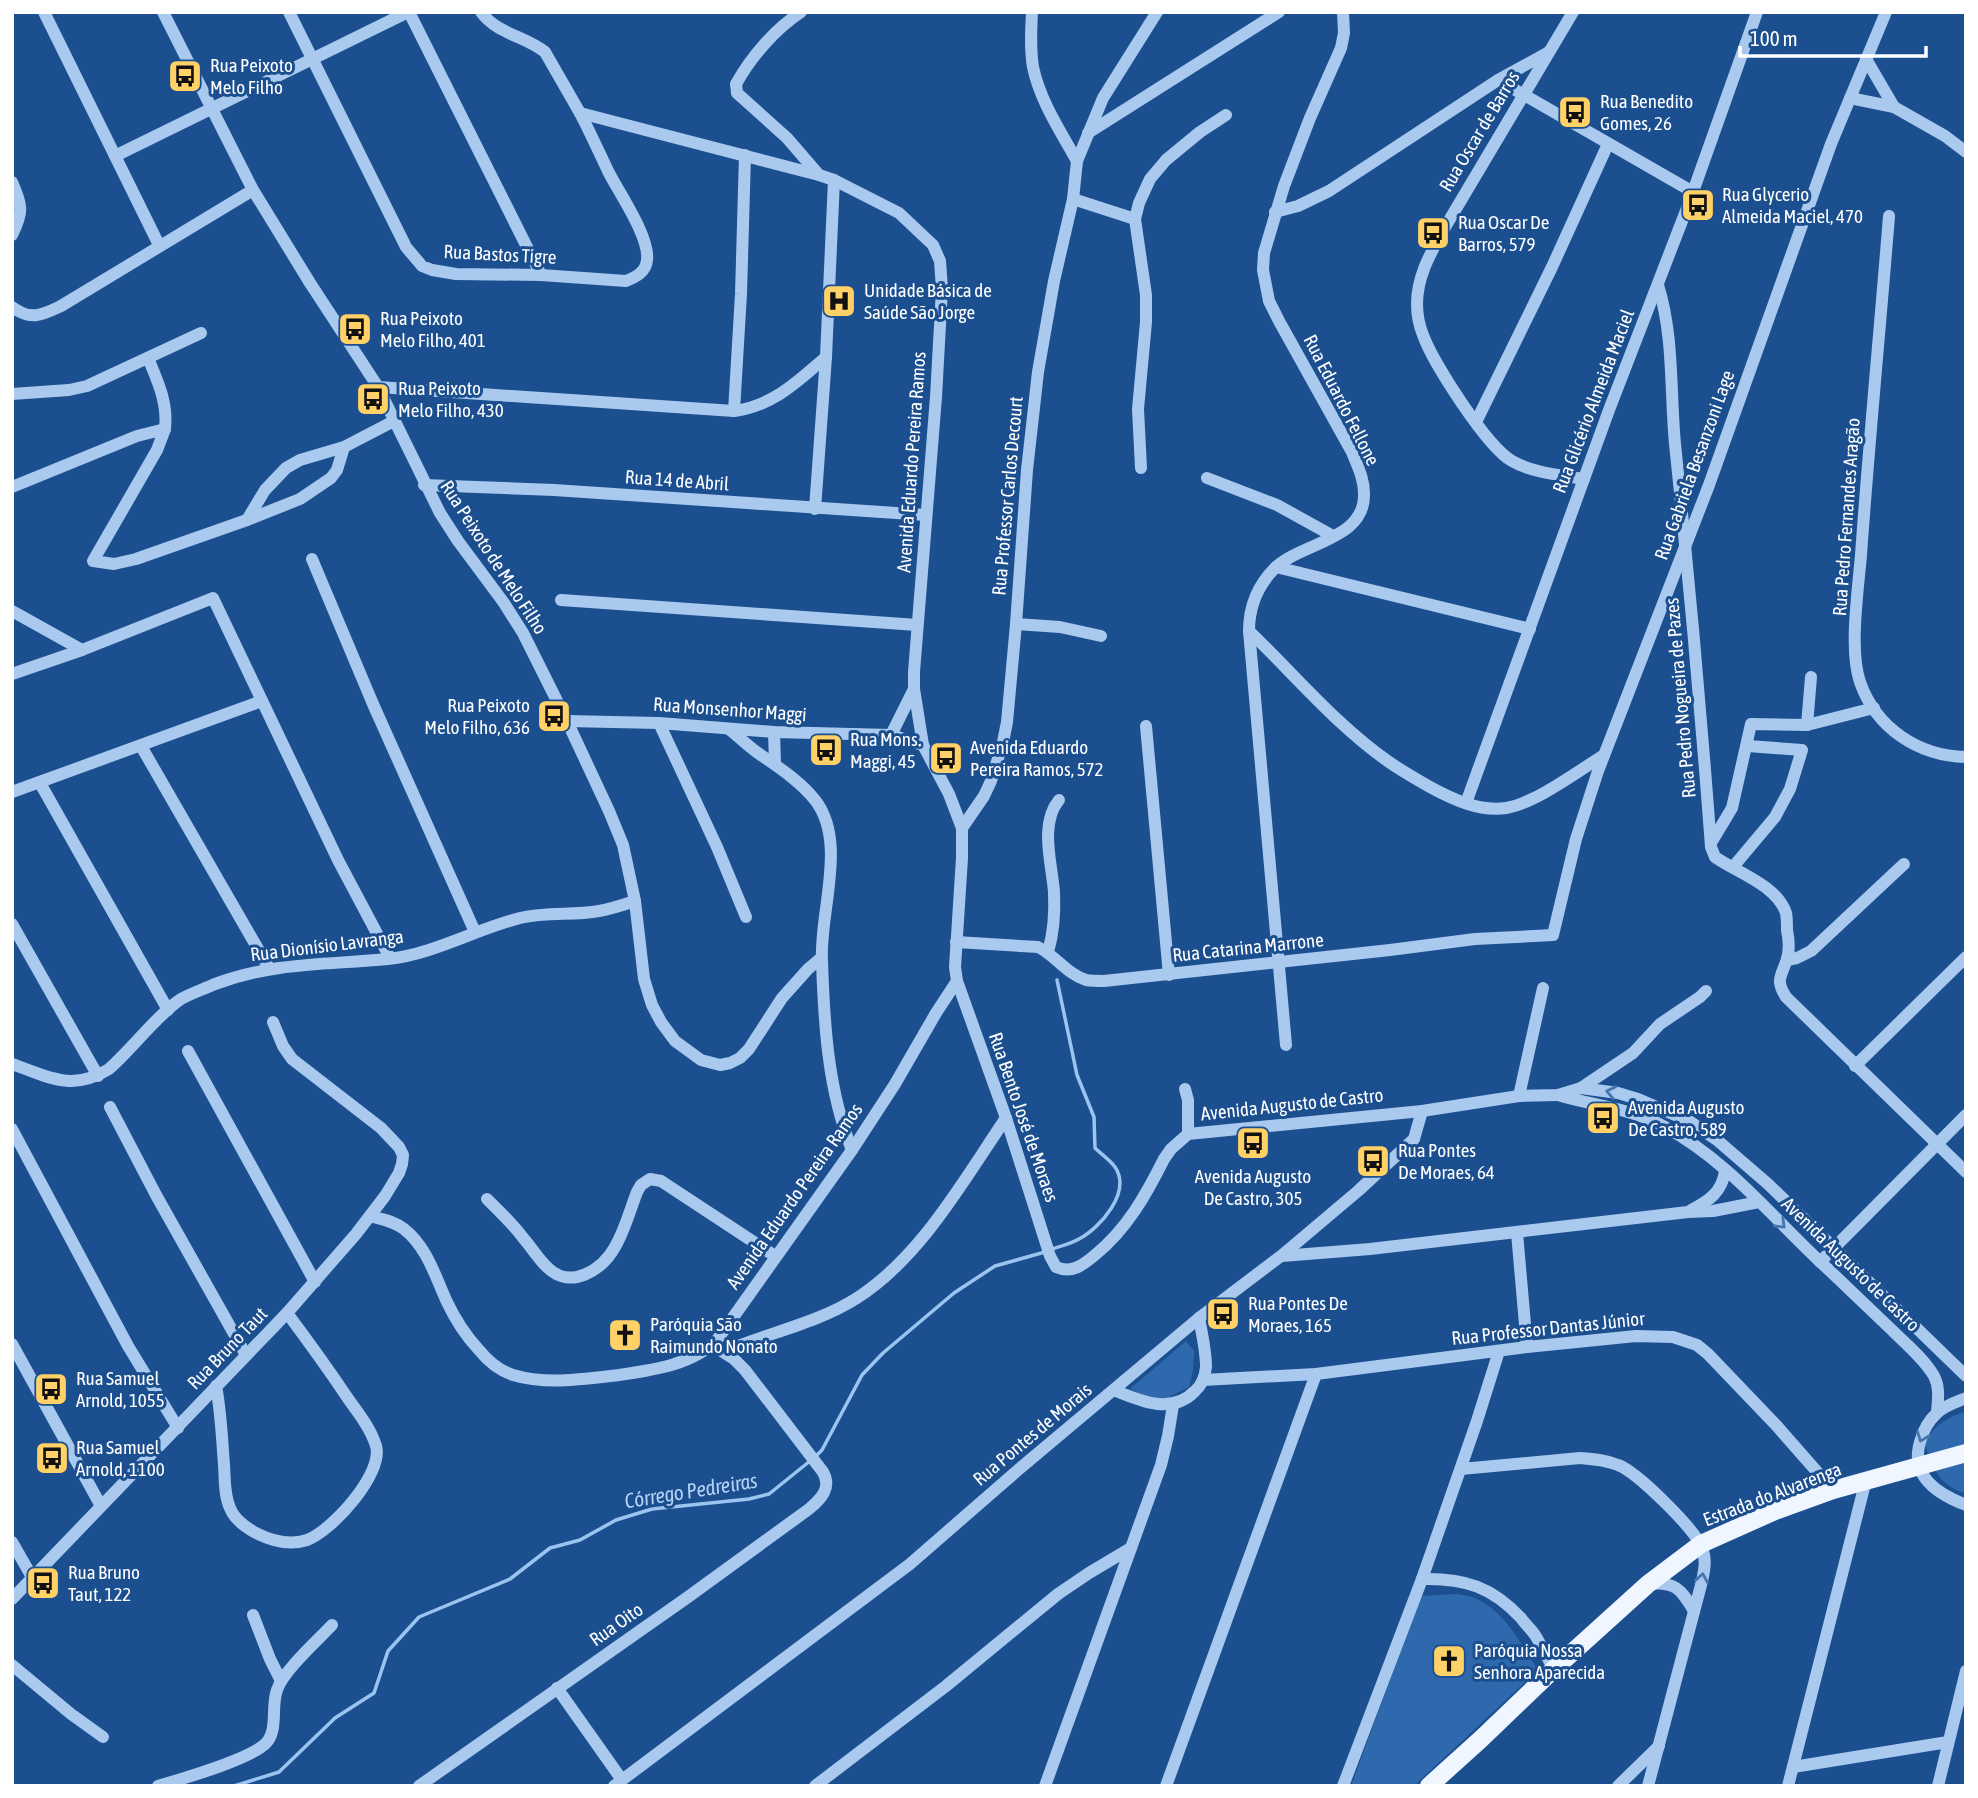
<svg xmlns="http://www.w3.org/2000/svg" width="1978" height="1798" viewBox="0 0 1978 1798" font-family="'Asap Condensed',sans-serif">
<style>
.green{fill:#2e69ad}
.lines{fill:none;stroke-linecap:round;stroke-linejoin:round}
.stream{stroke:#9cc4f0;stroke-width:3.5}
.minor{stroke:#a9c9ee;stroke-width:12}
.major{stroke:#f0f6ff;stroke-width:18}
.oneway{stroke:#4674ac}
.labels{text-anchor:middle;stroke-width:6;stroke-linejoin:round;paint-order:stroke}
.poi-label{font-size:19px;fill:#fff;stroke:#1b4f8f;text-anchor:start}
.street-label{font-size:19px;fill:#fff;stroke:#1b4f8f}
.water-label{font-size:21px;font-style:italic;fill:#b5d3f5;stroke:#1b4f8f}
</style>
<rect width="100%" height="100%" fill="#1b4f8f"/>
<g class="green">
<polygon points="1186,1341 1194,1351 1193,1371 1189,1387 1163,1400 1149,1398 1130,1389"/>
<path d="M1966 1411V1494C1936 1483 1935 1470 1924 1443 1937 1424 1944 1419 1966 1411Z"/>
<path d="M1456 1594C1463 1595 1471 1596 1477 1599 1506 1613 1521 1644 1538 1670L1414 1786H1351L1421 1596Z"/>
</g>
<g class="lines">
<g class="stream">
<path d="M1052 1249C1061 1246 1070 1244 1079 1239 1100 1228 1132 1192 1115 1167 1110 1160 1101 1154 1095 1148L1094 1117 1077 1075 1057 980"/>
<polyline points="816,1456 822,1450 862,1375 883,1353 954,1293 995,1266 1045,1252"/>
<polyline points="234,1786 279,1772 335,1718 374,1693 388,1651 419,1617 510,1579 550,1548 580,1540 616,1520 652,1509 749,1499 769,1494 810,1461"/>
</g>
<g class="minor">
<polyline points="44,12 159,245"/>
<polyline points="163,12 253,190 310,283 378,387 440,513 458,541 504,603 523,633 567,721 609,811 623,845 635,901 644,979 652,1005 661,1022 675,1041 701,1060 720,1065 730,1063 740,1058 749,1049 782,998 808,969 821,958"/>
<path d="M289 12 406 247 422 266 432 270 456 274 541 275 626 281C636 277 646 272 647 260 650 237 619 193 608 171 599 152 590 132 580 113"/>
<polyline points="409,12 541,275"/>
<path d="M481 12C497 34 525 36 545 52L580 113 819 175"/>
<path d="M801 12C775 29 751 57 736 84L737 93 787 138 819 175 834 180 899 213 933 245 940 261 942 289 936 397 914 672V689L923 745"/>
<path d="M1032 12C1031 31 1030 49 1033 67 1040 101 1061 132 1077 161"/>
<path d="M1573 12 1441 234C1429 256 1417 278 1417 304 1417 315 1419 325 1423 335 1433 363 1487 447 1512 461 1533 473 1560 475 1584 479"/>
<polyline points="1866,59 1894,107"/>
<polyline points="1498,80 1693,192"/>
<polyline points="1850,98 1894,107 1945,136 1966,152"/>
<polyline points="1088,133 1279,12"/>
<polyline points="115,156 408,12"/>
<path d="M12 182C22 206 24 211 12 235"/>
<polyline points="1073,199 1135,219"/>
<polyline points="1275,212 1298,206 1329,191 1498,80 1549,52"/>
<path d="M1889 216C1880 329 1869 442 1861 555 1858 591 1849 650 1860 682 1876 728 1918 756 1966 757"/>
<path d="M1658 285C1674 336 1670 391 1675 444 1689 578 1701 713 1711 847L1715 857C1736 872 1777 885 1786 913 1787 918 1787 925 1787 930 1789 940 1790 952 1786 962 1780 978 1776 981 1786 997L1966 1172"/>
<path d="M12 307C31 321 42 315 61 306L253 190"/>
<path d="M148 358C158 382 168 403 165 429"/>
<path d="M378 387 734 411C773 406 797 382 826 357"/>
<polyline points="12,394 69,390 87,386 201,333"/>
<polyline points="734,411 741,294 745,155"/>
<polyline points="1476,422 1552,267 1608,144"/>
<polyline points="1141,468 1138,409 1146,322 1146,295 1135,219 1139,203 1150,179 1166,160 1200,132 1226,115"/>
<polyline points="1207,478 1277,505 1333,536"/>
<polyline points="424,485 554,490 926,515"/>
<polyline points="12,487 137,436 165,429 157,450 93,561 114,564 136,559 247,520 300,499 331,478 337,470 344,447"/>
<polyline points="815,509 826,357 834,180"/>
<polyline points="247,520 265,490 286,468 300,460 344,447 394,421"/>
<polyline points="312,559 373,704 475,932"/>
<polyline points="1276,567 1530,629"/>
<polyline points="561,600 917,625"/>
<polyline points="12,611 82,650"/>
<polyline points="1016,624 1060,627 1101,636"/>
<path d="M1249 631C1294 674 1337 726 1389 762 1402 771 1416 779 1430 787 1452 799 1479 812 1506 808 1536 803 1578 771 1604 755"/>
<polyline points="12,674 82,650 213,598 338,860 390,958"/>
<path d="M567 721 659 723 774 732 891 735 923 745 949 794 962 828V858L955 967 957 981 1006 1118 1050 1256 1056 1267C1072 1274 1083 1265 1095 1255 1127 1229 1146 1195 1164 1159L1171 1149 1188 1134 1422 1111 1519 1096 1558 1095 1581 1088 1618 1093 1638 1099 1689 1121 1717 1140 1768 1184 1966 1376"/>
<polyline points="659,723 717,847 746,917"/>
<polyline points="1807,725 1874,708"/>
<polyline points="1146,726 1169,975"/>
<path d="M729 729C739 737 748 746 758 753 778 767 800 781 815 800 848 842 819 913 822 961 824 1024 828 1091 852 1150"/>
<polyline points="774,732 775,764"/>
<polyline points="891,735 914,689"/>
<polyline points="141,746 269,968"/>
<polyline points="40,783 168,1010"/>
<polyline points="12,792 262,701"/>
<polyline points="1466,803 1609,410 1689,203 1757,12"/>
<polyline points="962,828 984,796 991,781 1003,742 1007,722 1016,624 1027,470 1038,372 1054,281 1073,199 1077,161 1103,98 1157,12"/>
<polyline points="1711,843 1732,808 1751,724 1807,725 1811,677"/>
<polyline points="1733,867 1775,817 1790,789 1802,750 1748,746"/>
<polyline points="12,924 98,1076"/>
<path d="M956 942 1038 947C1056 956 1067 974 1086 980 1092 981 1098 981 1104 981L1390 950 1475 939 1553 935 1576 839 1598 771 1709 485 1831 144 1886 12"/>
<path d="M1048 952C1054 932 1055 912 1054 892 1052 864 1039 824 1059 800"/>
<polyline points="1787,960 1797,958 1811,951 1904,864"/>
<path d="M1286 1045 1249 631C1249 607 1258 585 1275 568 1302 542 1366 540 1364 493 1364 478 1357 465 1352 452L1279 321 1269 301 1263 270 1264 253 1284 186 1310 118 1341 48 1344 33 1343 12"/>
<polyline points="188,1051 315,1282"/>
<path d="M12 1064C49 1077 72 1092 109 1069 132 1049 157 1015 181 999 192 993 204 989 215 984 275 962 326 965 388 959 434 954 476 929 520 918 548 911 572 916 599 911 611 909 623 905 635 901"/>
<polyline points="1855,1066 1966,957"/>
<polyline points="1581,1088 1633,1053 1660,1024 1700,997 1706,991"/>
<polyline points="1185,1089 1188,1100 1188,1134"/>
<path d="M1558 1095C1594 1106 1631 1108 1665 1127 1729 1161 1776 1222 1829 1270 1851 1291 1873 1312 1895 1333 1908 1346 1924 1359 1934 1376 1940 1387 1938 1400 1937 1412"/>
<polyline points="1519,1096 1543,988"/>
<polyline points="110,1107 156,1195 246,1355"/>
<polyline points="12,1129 128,1346 178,1428"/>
<path d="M487 1199C500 1212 513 1224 524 1239 532 1248 539 1260 548 1268 571 1290 602 1270 615 1247 625 1230 630 1210 637 1192L641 1185 650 1179 661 1181 775 1256"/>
<path d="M1691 1210C1709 1201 1722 1192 1725 1171"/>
<path d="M370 1216C381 1219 394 1221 404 1229 427 1247 435 1276 447 1302 455 1319 466 1336 479 1350 488 1361 500 1371 513 1375 546 1385 585 1379 619 1375 653 1370 692 1365 717 1340L852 1150 895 1084 936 1013 957 981"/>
<polyline points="1517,1233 1527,1347"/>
<polyline points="1282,1256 1370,1249 1688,1212 1713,1211 1759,1202"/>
<polyline points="1820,1262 1966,1115"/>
<polyline points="12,1344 101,1506"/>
<path d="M725 1353 738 1346C777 1331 821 1321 857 1298 921 1257 963 1181 1006 1118"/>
<polyline points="1203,1380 1316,1374 1527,1347 1636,1336 1673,1337 1697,1345 1708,1354 1776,1425 1833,1490"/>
<path d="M216 1386C221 1412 222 1439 224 1465 225 1479 224 1495 230 1508 234 1519 245 1527 256 1533 272 1541 289 1546 307 1540 332 1531 384 1473 376 1446 371 1429 359 1414 349 1400 329 1370 308 1341 287 1313"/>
<path d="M1114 1390C1140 1401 1172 1415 1195 1391 1202 1385 1205 1377 1206 1367 1206 1351 1202 1334 1199 1318"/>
<path d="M1966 1398C1956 1402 1944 1406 1937 1413 1928 1421 1923 1431 1920 1442 1910 1476 1937 1494 1966 1505"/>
<path d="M1461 1469 1580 1458C1593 1459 1606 1460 1618 1465 1637 1472 1695 1529 1702 1548 1707 1560 1704 1573 1701 1585L1648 1786"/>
<polyline points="12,1542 32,1577"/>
<path d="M1422 1579C1465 1578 1492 1587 1521 1618 1525 1624 1531 1629 1535 1635 1542 1646 1547 1658 1554 1669"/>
<path d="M1648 1584C1675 1581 1681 1589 1694 1611"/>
<polyline points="12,1599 287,1313 356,1234 385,1196 399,1173 402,1164 403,1155 399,1147 381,1128 292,1059 283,1046 273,1022"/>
<polyline points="253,1615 270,1659 281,1681"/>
<polyline points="12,1665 71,1714 103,1737"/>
<polyline points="557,1688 622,1780"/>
<polyline points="1793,1767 1948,1742"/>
<path d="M158 1786C181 1779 253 1759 267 1742 278 1729 271 1705 277 1690 283 1671 318 1640 332 1625"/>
<path d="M419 1786 688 1597 809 1509C821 1499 832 1488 823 1472L745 1370 734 1359 712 1345"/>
<polyline points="614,1786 910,1564 1018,1470 1199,1318 1281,1256 1358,1191 1414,1139 1422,1111"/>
<polyline points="815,1786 946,1686 1058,1594 1089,1573 1131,1548"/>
<polyline points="1045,1786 1161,1465 1168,1436 1173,1405"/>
<polyline points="1166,1786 1316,1374"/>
<polyline points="1343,1786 1422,1579 1477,1421 1499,1351"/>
<polyline points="1618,1786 1659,1746"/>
<polyline points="1788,1786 1866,1480"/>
<polyline points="1938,1786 1966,1671"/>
</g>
<polyline class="major" points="1429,1786 1481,1739 1554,1669 1648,1584 1701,1544 1775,1511 1833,1490 1966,1453"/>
</g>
<defs><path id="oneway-chevron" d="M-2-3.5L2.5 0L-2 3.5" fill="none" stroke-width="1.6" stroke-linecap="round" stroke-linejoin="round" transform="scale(1.75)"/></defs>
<g class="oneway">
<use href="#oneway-chevron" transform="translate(1611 1092) rotate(-168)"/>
<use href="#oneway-chevron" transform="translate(1781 1224) rotate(45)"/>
<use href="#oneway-chevron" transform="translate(1922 1437) rotate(111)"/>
<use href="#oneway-chevron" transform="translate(1702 1578) rotate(-80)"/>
</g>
<defs>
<g id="bus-square" transform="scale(1.75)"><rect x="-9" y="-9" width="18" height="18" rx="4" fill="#ffd166" stroke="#1b4f8f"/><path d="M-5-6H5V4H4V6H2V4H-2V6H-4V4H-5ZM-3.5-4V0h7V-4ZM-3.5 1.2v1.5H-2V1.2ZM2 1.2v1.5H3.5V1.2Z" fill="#111"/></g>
<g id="hospital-square" transform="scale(1.75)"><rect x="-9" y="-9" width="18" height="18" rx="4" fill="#ffd166" stroke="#1b4f8f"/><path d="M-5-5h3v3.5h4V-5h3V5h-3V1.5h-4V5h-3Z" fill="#111"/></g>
<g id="church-square" transform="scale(1.75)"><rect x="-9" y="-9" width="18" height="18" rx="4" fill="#ffd166" stroke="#1b4f8f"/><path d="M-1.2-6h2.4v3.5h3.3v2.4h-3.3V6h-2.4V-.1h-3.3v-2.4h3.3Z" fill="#111"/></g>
</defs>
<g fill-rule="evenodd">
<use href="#bus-square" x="185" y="76"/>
<use href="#bus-square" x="1575" y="112"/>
<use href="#bus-square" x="1698" y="205"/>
<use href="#bus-square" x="1433" y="233"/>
<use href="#hospital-square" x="839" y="301"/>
<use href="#bus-square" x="355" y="329"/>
<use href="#bus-square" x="373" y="399"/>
<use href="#bus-square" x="554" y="716"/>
<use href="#bus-square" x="826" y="750"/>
<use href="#bus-square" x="946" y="758"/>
<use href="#bus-square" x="1603" y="1118"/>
<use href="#bus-square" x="1253" y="1143"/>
<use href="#bus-square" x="1373" y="1161"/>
<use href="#bus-square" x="1223" y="1314"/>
<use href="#church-square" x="625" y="1335"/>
<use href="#bus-square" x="51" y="1389"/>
<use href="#bus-square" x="52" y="1458"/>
<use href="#bus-square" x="43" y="1583"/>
<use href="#church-square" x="1449" y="1661"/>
</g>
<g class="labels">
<g class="poi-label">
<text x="210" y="72">Rua Peixoto<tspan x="210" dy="22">Melo Filho</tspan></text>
<text x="1600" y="108">Rua Benedito<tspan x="1600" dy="22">Gomes, 26</tspan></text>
<text x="1722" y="201">Rua Glycerio<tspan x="1722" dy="22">Almeida Maciel, 470</tspan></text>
<text x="1458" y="229">Rua Oscar De<tspan x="1458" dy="22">Barros, 579</tspan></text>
<text x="864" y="297">Unidade Básica de<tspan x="864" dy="22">Saúde São Jorge</tspan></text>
<text x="380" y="325">Rua Peixoto<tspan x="380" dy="22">Melo Filho, 401</tspan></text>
<text x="398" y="395">Rua Peixoto<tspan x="398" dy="22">Melo Filho, 430</tspan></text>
<text x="530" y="712" text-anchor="end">Rua Peixoto<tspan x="530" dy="22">Melo Filho, 636</tspan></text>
<text x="850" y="746">Rua Mons.<tspan x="850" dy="22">Maggi, 45</tspan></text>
<text x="970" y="754">Avenida Eduardo<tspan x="970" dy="22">Pereira Ramos, 572</tspan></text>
<text x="1628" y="1114">Avenida Augusto<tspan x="1628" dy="22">De Castro, 589</tspan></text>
<text x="1398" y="1157">Rua Pontes<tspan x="1398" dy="22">De Moraes, 64</tspan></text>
<text x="1253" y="1183" text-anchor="middle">Avenida Augusto<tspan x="1253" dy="22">De Castro, 305</tspan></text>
<text x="1248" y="1310">Rua Pontes De<tspan x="1248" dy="22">Moraes, 165</tspan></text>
<text x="650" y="1331">Paróquia São<tspan x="650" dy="22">Raimundo Nonato</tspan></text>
<text x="76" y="1385">Rua Samuel<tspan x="76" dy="22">Arnold, 1055</tspan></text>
<text x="76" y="1454">Rua Samuel<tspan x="76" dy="22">Arnold, 1100</tspan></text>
<text x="68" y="1579">Rua Bruno<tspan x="68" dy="22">Taut, 122</tspan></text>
<text x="1474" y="1657">Paróquia Nossa<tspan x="1474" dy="22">Senhora Aparecida</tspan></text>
</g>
<g class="street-label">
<text transform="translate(1479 131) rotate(-59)" y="7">Rua Oscar de Barros</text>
<text transform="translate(500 254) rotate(3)" y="7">Rua Bastos Tigre</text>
<text transform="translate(1342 400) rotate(63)" y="7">Rua Eduardo Fellone</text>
<text transform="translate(1593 401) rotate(-69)" y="7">Rua Glicério Almeida Maciel</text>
<text transform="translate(911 462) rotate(-86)" y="7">Avenida Eduardo Pereira Ramos</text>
<text transform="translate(1694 465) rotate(-70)" y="7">Rua Gabriela Besanzoni Lage</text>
<text transform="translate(677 480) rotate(4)" y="7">Rua 14 de Abril</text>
<text transform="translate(1007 496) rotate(-85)" y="7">Rua Professor Carlos Decourt</text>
<text transform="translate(1846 517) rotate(-86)" y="7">Rua Pedro Fernandes Aragão</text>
<text transform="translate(494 557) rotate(57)" y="7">Rua Peixoto de Melo Filho</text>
<text transform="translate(1680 698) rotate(-95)" y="7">Rua Pedro Nogueira de Pazes</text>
<text transform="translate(730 709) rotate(4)" y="7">Rua Monsenhor Maggi</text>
<text transform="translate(327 945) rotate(-7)" y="7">Rua Dionísio Lavranga</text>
<text transform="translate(1248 947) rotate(-6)" y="7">Rua Catarina Marrone</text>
<text transform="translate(1292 1104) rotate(-6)" y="7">Avenida Augusto de Castro</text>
<text transform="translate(1024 1117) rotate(71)" y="7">Rua Bento José de Moraes</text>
<text transform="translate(794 1196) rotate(-55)" y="7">Avenida Eduardo Pereira Ramos</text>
<text transform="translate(1851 1264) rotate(44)" y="7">Avenida Augusto de Castro</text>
<text transform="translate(1548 1328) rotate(-6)" y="7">Rua Professor Dantas Júnior</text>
<text transform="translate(227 1348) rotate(-46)" y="7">Rua Bruno Taut</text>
<text transform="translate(1032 1434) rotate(-40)" y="7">Rua Pontes de Morais</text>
<text transform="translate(1772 1494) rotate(-21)" y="7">Estrada do Alvarenga</text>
<text transform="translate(616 1624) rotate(-35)" y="7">Rua Oito</text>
</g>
<g class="water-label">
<text transform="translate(691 1491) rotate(-9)" y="7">Córrego Pedreiras</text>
</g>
</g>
<rect width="1978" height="1798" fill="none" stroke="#ffffff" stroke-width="28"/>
<path d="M1740 46v10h186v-10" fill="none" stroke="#ffffff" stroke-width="3.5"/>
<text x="1750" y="46" font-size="21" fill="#ffffff" stroke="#1b4f8f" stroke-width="5" paint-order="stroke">100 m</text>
</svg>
